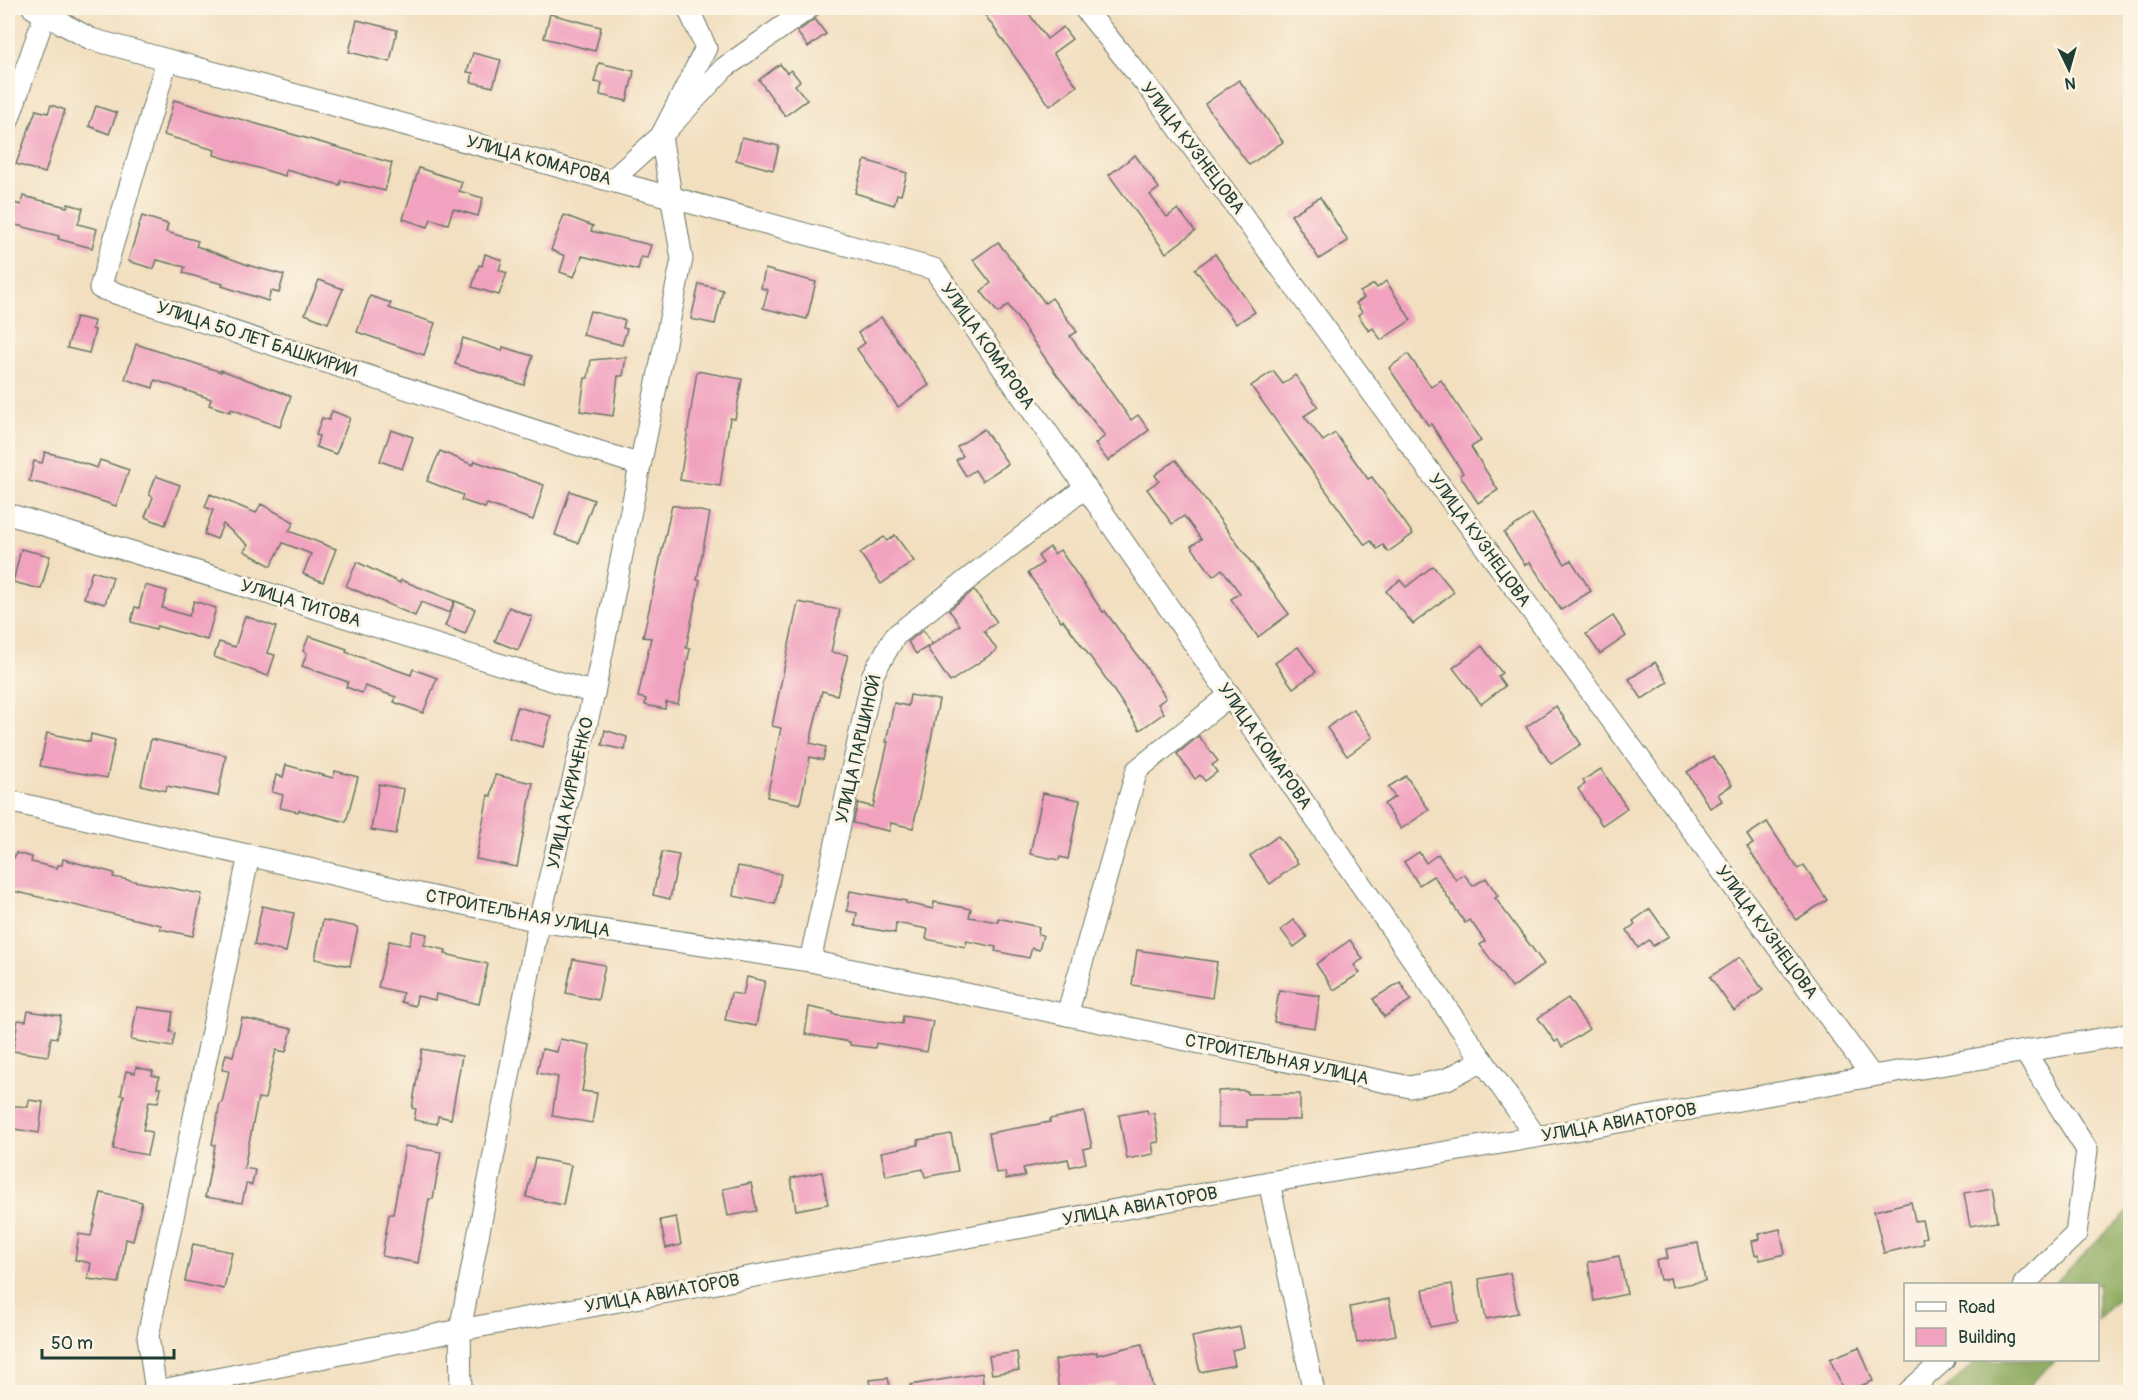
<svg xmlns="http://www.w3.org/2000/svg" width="2138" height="1400" viewBox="0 0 2138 1400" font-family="Pangolin,sans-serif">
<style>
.forest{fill:#8aa85c;stroke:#547248;stroke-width:1.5}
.building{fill:#f1a2bf}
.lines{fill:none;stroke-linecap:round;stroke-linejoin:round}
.street-casing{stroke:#697665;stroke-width:23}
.street{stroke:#fff;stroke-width:21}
.labels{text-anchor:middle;stroke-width:6;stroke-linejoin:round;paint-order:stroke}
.street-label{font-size:18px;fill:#1f3d34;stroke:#fcf5e5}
</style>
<rect width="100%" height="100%" fill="#fcf5e5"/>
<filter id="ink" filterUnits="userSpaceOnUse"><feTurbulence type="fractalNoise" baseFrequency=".0167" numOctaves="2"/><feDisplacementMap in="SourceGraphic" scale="12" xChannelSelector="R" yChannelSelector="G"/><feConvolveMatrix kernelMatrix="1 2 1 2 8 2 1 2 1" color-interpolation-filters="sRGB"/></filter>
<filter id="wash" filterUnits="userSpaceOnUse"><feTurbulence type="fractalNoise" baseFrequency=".008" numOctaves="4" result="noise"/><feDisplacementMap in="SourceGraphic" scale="24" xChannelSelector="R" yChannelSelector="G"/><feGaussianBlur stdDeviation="1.35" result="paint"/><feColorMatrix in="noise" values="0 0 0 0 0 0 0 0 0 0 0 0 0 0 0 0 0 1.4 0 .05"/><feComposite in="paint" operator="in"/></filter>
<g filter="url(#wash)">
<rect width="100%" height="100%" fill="#f2dfc0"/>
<g class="forest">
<polygon points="2130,1209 2130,1286 2098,1319 2098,1284 2054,1284"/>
<polygon points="1977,1360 2055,1360 2022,1392 1943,1392"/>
</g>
<g id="blocks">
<g class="building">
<polygon points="980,8 1025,8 1047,39 1063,27 1072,39 1053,53 1077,86 1050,106"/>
<polygon points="550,14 601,27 595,51 544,38"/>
<polygon points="815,19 826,34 808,47 797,32"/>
<polygon points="357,20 397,30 390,62 349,52"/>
<polygon points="473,53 501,60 493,87 471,82 473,73 467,72"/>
<polygon points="599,63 634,71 627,101 600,95 602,83 594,82"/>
<polygon points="780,64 787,73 791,70 800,81 795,85 807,100 785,116 759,80"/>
<polygon points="1239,80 1283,142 1249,165 1205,104"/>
<polygon points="174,100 392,163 385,191 341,180 340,185 286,170 285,176 214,155 215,150 164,135"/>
<polygon points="51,105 65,110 45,173 16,164 36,110 48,113"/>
<polygon points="96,106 117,113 109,134 89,126"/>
<polygon points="742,137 779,146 773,170 736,160"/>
<polygon points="1135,155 1159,188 1150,195 1167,217 1178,209 1195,231 1166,253 1109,175"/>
<polygon points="865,160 907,173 901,195 897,194 894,205 855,193"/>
<polygon points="419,168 462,182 459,191 483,198 478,216 453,209 448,224 431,219 428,227 403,219"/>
<polygon points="23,196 67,207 68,204 83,208 78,224 97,229 92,248 58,239 59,236 8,223 8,201 21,205"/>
<polygon points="1320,197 1348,241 1319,259 1291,215"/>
<polygon points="564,215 593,226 591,231 651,245 647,258 641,257 638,270 582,256 574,277 560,272 565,256 551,250"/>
<polygon points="142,216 168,224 166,232 198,241 196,246 251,266 284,275 279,293 271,291 268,301 222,286 223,284 183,273 185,267 157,260 154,269 128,261"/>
<polygon points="998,242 1045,303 1052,298 1077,332 1070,336 1131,420 1138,415 1149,430 1108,461 1095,444 1105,436 1057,375 1008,305 998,313 981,291 991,283 973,260"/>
<polygon points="485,254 502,260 499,270 507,273 499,295 472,287 479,265 482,266"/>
<polygon points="1215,254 1255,312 1236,324 1195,269"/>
<polygon points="765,269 816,282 807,319 763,308 768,290 761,288"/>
<polygon points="319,280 343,289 328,323 305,314"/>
<polygon points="1386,281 1411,320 1381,340 1373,328 1369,331 1358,315 1362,312 1356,303 1364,298 1360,292 1374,284 1377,288"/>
<polygon points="699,284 723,290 715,324 691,319"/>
<polygon points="370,296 391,303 389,308 435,323 424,355 357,332"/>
<polygon points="590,311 625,320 623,328 627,329 622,345 583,335"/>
<polygon points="76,317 94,321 92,329 95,330 89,353 67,348"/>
<polygon points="881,317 929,385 898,407 857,349 865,343 858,333"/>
<polygon points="463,338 502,351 503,347 533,356 524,385 455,364"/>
<polygon points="136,344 221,372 221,370 291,396 280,427 231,409 230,412 209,405 211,399 155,380 153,388 125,379"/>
<polygon points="1408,354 1431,387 1441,380 1481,441 1471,447 1498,490 1478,503 1460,475 1463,473 1431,424 1428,425 1389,368"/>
<polygon points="626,357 623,376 618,376 613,416 580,411 585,378 588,378 591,360"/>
<polygon points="697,371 742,379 735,419 730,418 720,486 680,480"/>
<polygon points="1273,371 1283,384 1295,375 1318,407 1304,416 1323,441 1335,433 1368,479 1372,477 1413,534 1388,552 1383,545 1377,549 1371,541 1365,545 1251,386"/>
<polygon points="332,411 350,418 336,454 316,447 319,436 316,435 322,418 329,420"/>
<polygon points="984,429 1008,464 982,481 975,470 966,476 956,460 963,456 957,447"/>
<polygon points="391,430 413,437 402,469 380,461"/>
<polygon points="440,451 473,465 475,461 544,485 533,520 487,504 485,508 461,500 463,495 427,481"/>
<polygon points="45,452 73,459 73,460 97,468 100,460 129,470 116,506 74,492 29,481 34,461 42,463"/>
<polygon points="1176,460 1289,614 1258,637 1231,599 1240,593 1222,569 1213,576 1191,546 1201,539 1184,516 1172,524 1147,489 1159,481 1155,475"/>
<polygon points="156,476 180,485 165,525 145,517 153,497 149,495"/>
<polygon points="570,491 594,500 578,543 555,535"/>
<polygon points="210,494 256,513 261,504 294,522 289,531 336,549 323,582 303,574 311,554 283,543 271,566 244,551 248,545 223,524 217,539 204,534 213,510 205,507"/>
<polygon points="672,505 710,513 697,580 700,580 686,648 690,649 678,704 666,702 665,709 645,705 646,699 638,697 651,638 643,637"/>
<polygon points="1532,514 1565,564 1571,560 1591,591 1561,610 1530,562 1525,565 1504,533"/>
<polygon points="895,535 914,561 881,584 860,553 884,537 887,541"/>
<polygon points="1050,547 1054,554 1060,550 1103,612 1105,611 1143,663 1166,698 1158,704 1164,713 1140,730 1102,673 1063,620 1061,621 1028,573 1043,563 1038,556"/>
<polygon points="21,549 50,556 41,589 13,582"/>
<polygon points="357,562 400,583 401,580 454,601 450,613 421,602 415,616 346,586"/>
<polygon points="1433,566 1454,592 1413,624 1386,591 1400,580 1406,587"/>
<polygon points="92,571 113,577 105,604 84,598"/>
<polygon points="145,585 167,591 162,608 189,616 194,601 216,608 207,640 157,626 156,629 131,622 135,607 139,608"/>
<polygon points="974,590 997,622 984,631 997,650 950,682 927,648 960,625 949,610"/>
<polygon points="455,601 475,609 465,634 445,626"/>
<polygon points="798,602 840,610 831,652 848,655 837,695 822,691 810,743 826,747 823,760 810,757 800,804 767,797 781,728 772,726"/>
<polygon points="509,607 532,617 518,650 495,641"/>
<polygon points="245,616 276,627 267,653 275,655 268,676 214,657 219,642 235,647"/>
<polygon points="1613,616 1626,636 1600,654 1586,634"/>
<polygon points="923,630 932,644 916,654 908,642"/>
<polygon points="309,636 347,649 346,652 411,675 413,669 437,678 423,713 394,702 396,697 365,686 362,693 346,687 348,682 302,666 307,653 303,651"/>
<polygon points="1482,646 1502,673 1498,676 1505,686 1481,704 1453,668"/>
<polygon points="1298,647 1316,672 1293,688 1275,663"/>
<polygon points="1655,662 1668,682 1642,699 1629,679"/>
<polygon points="910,695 939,700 913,828 891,823 889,831 853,823 858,803 873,807 888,742 886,742 894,703 908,706"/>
<polygon points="1556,706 1581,744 1551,764 1526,727"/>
<polygon points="517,707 551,716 543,747 509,738"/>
<polygon points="1353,709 1373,737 1347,756 1327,728"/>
<polygon points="605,730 627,737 625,750 602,745"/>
<polygon points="47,733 90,742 91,734 115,740 107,778 40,766"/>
<polygon points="1199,736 1218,761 1212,765 1217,772 1205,781 1200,775 1195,779 1177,754"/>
<polygon points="151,739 226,755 218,796 167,786 166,791 141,785"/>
<polygon points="1713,756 1732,785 1718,794 1722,801 1710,808 1687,772"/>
<polygon points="286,765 333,778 335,771 358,777 346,822 299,810 298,812 280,808 283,795 272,792 276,775 283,777"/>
<polygon points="1601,769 1627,808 1602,825 1578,789 1585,784 1583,780"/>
<polygon points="495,775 533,783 517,867 476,859 488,795 491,796"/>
<polygon points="1406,776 1429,810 1401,829 1384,804 1395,797 1388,787"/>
<polygon points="379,784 404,789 396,834 371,830"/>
<polygon points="1043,793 1080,800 1068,859 1060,857 1059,860 1030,854"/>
<polygon points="1767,822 1798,869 1804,865 1827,900 1796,920 1747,847 1753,844 1747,835"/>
<polygon points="1278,836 1298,863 1270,884 1250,856"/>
<polygon points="662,852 679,855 670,899 653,895"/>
<polygon points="1419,852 1426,863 1438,854 1456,880 1464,874 1473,886 1486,878 1498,896 1495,898 1544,964 1512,988 1480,945 1485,941 1470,920 1465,923 1436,879 1433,876 1419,885 1404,862"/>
<polygon points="16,853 32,857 31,862 57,868 58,865 62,865 63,859 114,873 113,877 202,894 193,936 160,929 161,925 8,890 8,857 14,858"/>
<polygon points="738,866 781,874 775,904 733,896"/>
<polygon points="850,891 906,901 906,903 933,909 934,902 971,909 969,917 998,922 998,918 1039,927 1038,934 1043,935 1039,950 1032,948 1029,958 995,951 996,947 967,941 965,947 926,939 928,929 896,923 895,933 855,926 857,913 847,911"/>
<polygon points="262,906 294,913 286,952 254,945"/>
<polygon points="1650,909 1669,936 1653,946 1649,940 1638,948 1627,930 1635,924 1633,921"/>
<polygon points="323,920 358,927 350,966 315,959"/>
<polygon points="1294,920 1307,937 1294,947 1281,930"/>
<polygon points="413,931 427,934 424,945 446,950 445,954 488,964 479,1004 436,994 435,1000 417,996 415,1006 401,1002 403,993 378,987 389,941 409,945"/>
<polygon points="1350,940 1363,959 1354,965 1360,973 1334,990 1316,964"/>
<polygon points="1137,950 1217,962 1212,998 1132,985"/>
<polygon points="1740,957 1763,990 1734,1011 1710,977"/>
<polygon points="573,959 605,965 598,1000 566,993"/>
<polygon points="747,977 765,981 756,1026 725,1020 731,993 743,995"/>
<polygon points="1400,982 1411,1000 1384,1017 1373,999"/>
<polygon points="1279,990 1320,996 1315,1028 1274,1022"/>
<polygon points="1568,998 1589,1029 1562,1047 1558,1040 1555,1042 1538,1018"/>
<polygon points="137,1007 173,1012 170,1032 175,1033 172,1047 131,1040"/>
<polygon points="809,1007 833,1012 833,1014 902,1024 903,1016 933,1021 927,1052 876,1043 875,1048 850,1045 850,1042 805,1034"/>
<polygon points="28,1011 61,1016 57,1038 51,1037 48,1056 13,1051 18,1020 26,1021"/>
<polygon points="242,1018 292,1029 286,1052 276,1050 265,1099 258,1098 244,1168 255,1170 252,1185 246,1184 242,1203 205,1197 215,1145 212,1144 220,1103 222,1103 229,1071 222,1070 226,1054 233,1056"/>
<polygon points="560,1039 590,1045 582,1091 597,1093 592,1123 552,1116 558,1077 537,1073 542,1049 557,1052"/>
<polygon points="422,1049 462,1056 451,1119 438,1116 437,1124 414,1120 416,1109 412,1108"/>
<polygon points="136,1067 153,1071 152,1075 159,1077 157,1088 161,1088 158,1102 149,1101 143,1130 152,1132 147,1155 113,1149 124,1095 121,1095 126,1071 135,1073"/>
<polygon points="1239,1090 1247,1091 1247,1094 1300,1094 1300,1120 1247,1120 1247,1127 1218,1127 1218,1091"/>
<polygon points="29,1100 43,1102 39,1133 8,1128 8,1105 28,1107"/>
<polygon points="1147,1110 1148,1114 1154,1113 1159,1142 1152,1143 1154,1154 1127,1159 1119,1115"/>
<polygon points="1084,1112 1092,1147 1083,1149 1086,1163 1070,1167 1068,1159 1023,1168 1025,1176 1006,1179 1005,1172 996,1173 989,1133 1050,1122 1050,1119"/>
<polygon points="951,1134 958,1171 925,1177 923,1169 886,1176 881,1152 918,1145 918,1140"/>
<polygon points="405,1146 441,1152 433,1199 429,1199 418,1263 382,1256 389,1214 393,1214"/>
<polygon points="535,1158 571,1165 563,1205 526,1197"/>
<polygon points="822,1172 828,1204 796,1210 791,1178"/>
<polygon points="751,1183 757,1211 728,1216 723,1189"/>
<polygon points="1992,1188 1998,1221 1970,1226 1964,1193"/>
<polygon points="101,1193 142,1202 133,1241 126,1239 119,1283 88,1279 91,1263 75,1260 79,1234 91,1236"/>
<polygon points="1911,1202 1915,1221 1922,1220 1926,1237 1922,1238 1923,1244 1884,1253 1874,1211"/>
<polygon points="676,1217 681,1245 666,1248 660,1220"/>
<polygon points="1780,1229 1785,1254 1760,1260 1759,1254 1755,1255 1752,1241 1760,1239 1759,1234"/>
<polygon points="1698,1243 1705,1281 1672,1287 1670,1278 1660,1280 1656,1261 1668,1258 1666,1249"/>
<polygon points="193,1244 232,1252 224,1289 185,1281"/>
<polygon points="1619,1256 1627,1294 1594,1301 1588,1262"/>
<polygon points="1510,1273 1518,1313 1486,1319 1479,1279"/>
<polygon points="1452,1284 1458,1322 1430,1327 1423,1289"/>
<polygon points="1389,1299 1396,1335 1357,1343 1350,1307"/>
<polygon points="1240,1327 1244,1347 1232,1350 1235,1365 1200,1372 1192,1337"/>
<polygon points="1142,1344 1154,1392 1116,1392 1114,1383 1059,1392 1055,1360 1097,1352 1097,1355"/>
<polygon points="1859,1347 1873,1381 1844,1392 1830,1359"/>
<polygon points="1017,1352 1019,1370 992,1374 989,1356"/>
<polygon points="982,1373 984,1392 910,1392 910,1385"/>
<polygon points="888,1378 891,1392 872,1392 870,1380"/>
</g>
</g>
</g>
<g filter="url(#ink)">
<use href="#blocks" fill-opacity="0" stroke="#697665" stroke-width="1.5"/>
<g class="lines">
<g class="street-casing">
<g id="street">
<polyline points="33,8 91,39 934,269 1536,1137"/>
<polyline points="1084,8 1153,93 1872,1076"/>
<polyline points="167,60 100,288 640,465"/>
<polyline points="8,121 45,14"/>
<polyline points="612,180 661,136 724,68 809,8"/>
<polyline points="8,514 594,693"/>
<polyline points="8,801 539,921 810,961 1410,1087 1447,1079 1483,1060"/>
<polyline points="810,961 873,674 895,636 1086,487"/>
<polyline points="1067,1015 1137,770 1230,695"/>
<polyline points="1269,1182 1314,1392"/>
<polyline points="2024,1284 2076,1234 2087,1150 2025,1052"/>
<polyline points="152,1392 460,1330 1269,1182 1536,1137 1872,1076 2130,1034"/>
<polyline points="156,1392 148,1336 249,855"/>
<polyline points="461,1392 460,1330 539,921 594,693 682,259 661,136 706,48 688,8"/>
<polyline points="1908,1392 1944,1360"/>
</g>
</g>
<use href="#street" class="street"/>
</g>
</g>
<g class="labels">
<g class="street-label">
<text transform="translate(1193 148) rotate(53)" y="6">УЛИЦА КУЗНЕЦОВА</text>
<text transform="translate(539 160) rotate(15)" y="6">УЛИЦА КОМАРОВА</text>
<text transform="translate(257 339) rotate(18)" y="6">УЛИЦА 50 ЛЕТ БАШКИРИИ</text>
<text transform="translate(988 346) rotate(55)" y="6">УЛИЦА КОМАРОВА</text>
<text transform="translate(1480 540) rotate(54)" y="6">УЛИЦА КУЗНЕЦОВА</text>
<text transform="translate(301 603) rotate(17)" y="6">УЛИЦА ТИТОВА</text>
<text transform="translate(1265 746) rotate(55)" y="6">УЛИЦА КОМАРОВА</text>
<text transform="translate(858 749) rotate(-77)" y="6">УЛИЦА ПАРШИНОЙ</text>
<text transform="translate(570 793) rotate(-77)" y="6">УЛИЦА КИРИЧЕНКО</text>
<text transform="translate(518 913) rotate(11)" y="6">СТРОИТЕЛЬНАЯ УЛИЦА</text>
<text transform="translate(1767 932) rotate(54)" y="6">УЛИЦА КУЗНЕЦОВА</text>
<text transform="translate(1277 1059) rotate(12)" y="6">СТРОИТЕЛЬНАЯ УЛИЦА</text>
<text transform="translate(1619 1122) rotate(-10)" y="6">УЛИЦА АВИАТОРОВ</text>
<text transform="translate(1140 1206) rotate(-10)" y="6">УЛИЦА АВИАТОРОВ</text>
<text transform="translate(662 1293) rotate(-10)" y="6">УЛИЦА АВИАТОРОВ</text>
</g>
</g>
<rect width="2138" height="1400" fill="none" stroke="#fcf5e5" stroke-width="30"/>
<rect x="1904" y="1283" width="195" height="78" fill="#fcf5e5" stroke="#a4ab9e" stroke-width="1.5"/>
<rect x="1916" y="1302" width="30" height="9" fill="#ffffff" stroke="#a4ab9e" stroke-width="1.5"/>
<text x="1958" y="1313" font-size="18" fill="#1f3d34">Road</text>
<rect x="1916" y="1328" width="30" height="18" fill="#f1a2bf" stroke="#a4ab9e" stroke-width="1.5"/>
<text x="1958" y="1343" font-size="18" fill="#1f3d34">Building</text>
<g transform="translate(2069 69) rotate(175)" stroke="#fcf5e5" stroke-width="4.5" paint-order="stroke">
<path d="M0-4.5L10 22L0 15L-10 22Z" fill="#1f3d34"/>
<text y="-9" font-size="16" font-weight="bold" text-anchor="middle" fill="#1f3d34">N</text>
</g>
<path d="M42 1349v9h132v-9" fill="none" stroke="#1f3d34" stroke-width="3"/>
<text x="51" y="1349" font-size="18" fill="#1f3d34" stroke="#fcf5e5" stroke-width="4.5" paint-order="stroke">50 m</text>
</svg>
